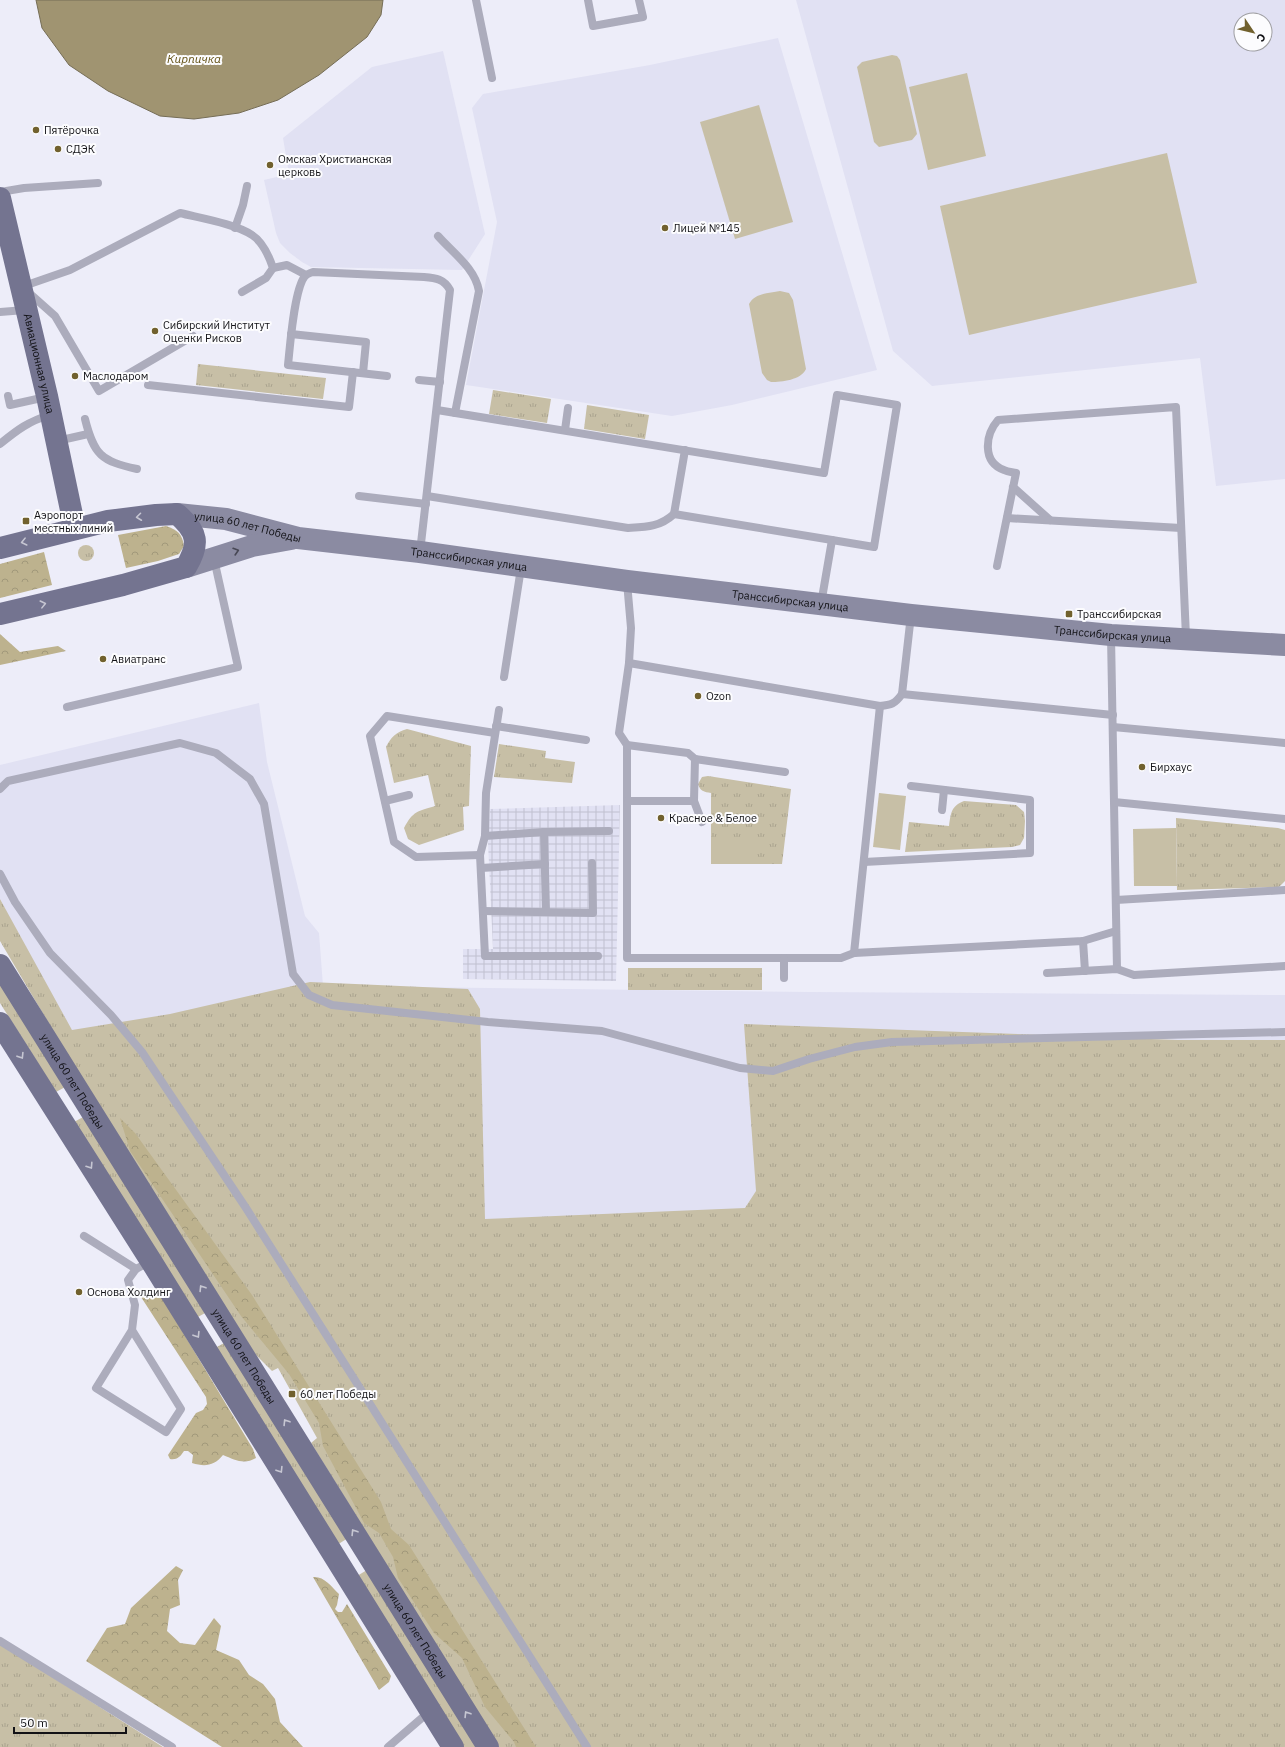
<svg xmlns="http://www.w3.org/2000/svg" width="1285" height="1747" viewBox="0 0 1285 1747" font-family="'IBM Plex Sans',sans-serif">
<style>
.built{fill:#e1e1f3;fill-rule:evenodd}
.industrial{fill:url(#industrial-grid)}
.grass{fill:url(#grass-tufts)}
.forest{fill:url(#forest-crowns)}
.pitch{fill:#c7bfa6}
.water{fill:#a09471;stroke:#756d56}
.lines{fill:none;stroke-linecap:round;stroke-linejoin:round}
.service{stroke:#acacbc;stroke-width:8}
.secondary{stroke:#8b8ba2;stroke-width:22}
.primary{stroke:#747490;stroke-width:22}
.oneway{stroke:#c6c6d2}
.oneway2{stroke:#484855}
.poi-dot{fill:#71612e;stroke:#fcfcfe;stroke-width:1.5}
.labels{text-anchor:middle;stroke-width:4;stroke-linejoin:round;paint-order:stroke}
.poi-label{font-size:11px;fill:#121216;stroke:#fcfcfe;text-anchor:start}
.street-label{font-size:11px;fill:#121216;stroke:#fcfcfe}
.water-label{font-size:12px;font-style:italic;fill:#645215;stroke:#fcfcfe}
</style>
<defs>
<pattern id="industrial-grid" width="8" height="8" patternUnits="userSpaceOnUse"><rect width="8" height="8" fill="#e1e1f3"/><path d="M0 4h8M4 0v8" fill="none" stroke="#c0c0d0"/></pattern>
<pattern id="grass-tufts" width="24" height="20" patternUnits="userSpaceOnUse"><rect width="24" height="20" fill="#c7bfa6"/><path d="M3 7l-1-3M5 7V3M7 7l1-3M15 17l-1-3M17 17v-4M19 17l1-3" fill="none" stroke="#aaa38e"/></pattern>
<pattern id="forest-crowns" width="20" height="18" patternUnits="userSpaceOnUse"><rect width="20" height="18" fill="#bdb28e"/><path d="M2 6a3 3 0 1 1 6 0M12 15a3 3 0 1 1 6 0" fill="none" stroke="#a1987a"/></pattern>
</defs>
<rect width="100%" height="100%" fill="#ededf9"/>
<g class="built">
<path d="M796 0H1285V479L1216 486 1200 358 932 386 893 351ZM1241 20H1265V44H1241Z"/>
<polygon points="778,38 877,370 732,405 672,416 466,385 497,222 472,108 483,94 650,65"/>
<polygon points="443,51 485,234 462,270 311,267 302,262 290,253 280,243 276,233 264,180 289,174 283,138 372,67"/>
<polygon points="259,703 267,762 305,916 319,933 323,986 810,992 1285,995 1285,1747 67,1027 0,899 0,765"/>
</g>
<polygon class="industrial" points="620,805 616,981 463,979 463,949 493,949 488,843 490,809"/>
<g class="grass">
<polygon points="198,364 326,378 323,399 196,385"/>
<polygon points="493,390 551,399 547,423 489,414"/>
<polygon points="587,405 649,415 645,439 584,429"/>
<circle cx="86" cy="553" r="8"/>
<path d="M407 729 471 746 469 806 463 807 464 830 419 845 408 839 404 828C413 811 418 811 435 806L428 775 394 783 386 747C391 737 396 732 407 729Z"/>
<polygon points="499,744 546,751 545,758 575,762 572,783 494,777"/>
<path d="M708 776 791 789 782 864H755V843H711V793C704 792 700 791 698 784L702 777Z"/>
<path d="M964 801 1016 805 1024 812 1025 821 1024 838 1020 845 1012 847 905 852 909 822 949 826C951 813 951 806 964 801Z"/>
<polygon points="1176,818 1278,828 1285,830 1285,881 1279,887 1177,890"/>
<polygon points="0,899 72,1030 170,1014 310,982 468,989 480,1009 485,1219 745,1208 756,1191 744,1024 1178,1040 1285,1040 1285,1747 499,1747 311,1443 317,1438 278,1368 272,1371 255,1354 55,1034 0,941"/>
<rect x="628" y="968" width="134" height="22"/>
<polygon points="0,979 67,1086 56,1092 0,1003"/>
<polygon points="85,1116 207,1312 196,1318 74,1122"/>
<polygon points="226,1342 348,1538 337,1545 215,1348"/>
<polygon points="367,1570 478,1747 463,1747 357,1576"/>
<polygon points="0,1644 163,1747 0,1747"/>
</g>
<g class="forest">
<path d="M166 526C178 530 182 534 184 546L179 554 158 561 126 568 118 535Z"/>
<polygon points="44,552 52,585 0,598 0,564"/>
<polygon points="0,634 20,652 58,646 66,651 0,665"/>
<polygon points="120,1118 135,1133 252,1295 381,1502 391,1529 409,1545 536,1747 516,1747 514,1742 485,1707 462,1658 434,1633 398,1578 393,1557 379,1533 364,1523 323,1446 319,1423 289,1374 241,1316 130,1151"/>
<path d="M151 1288 158 1291 253 1449 256 1458C244 1465 235 1460 223 1455 214 1466 205 1467 192 1463L193 1455 188 1451H184C180 1457 177 1460 170 1459L168 1455 196 1413 203 1410 207 1404 206 1397 141 1297 144 1290Z"/>
<polygon points="176,1566 183,1570 178,1580 180,1605 170,1609 167,1631 180,1643 195,1645 214,1618 221,1626 216,1650 239,1660 249,1675 263,1684 275,1699 280,1722 303,1747 222,1747 86,1661 107,1628 125,1624 131,1608"/>
<path d="M313 1577C324 1576 331 1586 339 1594L337 1605 335 1609 338 1612H342L347 1604 391 1676 389 1682 379 1690Z"/>
</g>
<g class="pitch">
<polygon points="892,55 897,56 900,60 917,134 912,140 879,147 874,142 857,67 862,62"/>
<polygon points="967,73 986,156 928,170 909,87"/>
<polygon points="759,105 793,222 735,239 700,122"/>
<polygon points="1167,153 1197,283 969,335 940,206"/>
<path d="M780 291 789 293 793 300 806 369C801 380 782 382 771 382L767 380 762 373 749 304C755 293 769 293 780 291Z"/>
<polygon points="879,793 906,796 900,850 873,847"/>
<polygon points="1176,828 1177,886 1134,886 1133,829"/>
<rect x="711" y="843" width="44" height="21"/>
</g>
<polygon class="water" points="36,0 383,0 381,15 367,37 319,75 278,100 239,113 194,119 160,116 108,91 69,65 42,28"/>
<g class="lines">
<g class="service">
<polyline points="476,0 492,78"/>
<polyline points="588,0 593,26 643,17 639,0"/>
<polyline points="0,192 24,188 98,183"/>
<polyline points="235,228 243,205 247,186"/>
<path d="M438 236C453 253 475 268 479 291L455 413"/>
<polyline points="273,268 287,265 306,275"/>
<path d="M21 287 70 270 180 213C200 218 236 224 252 235 263 242 269 256 273 268L266 278 242 292"/>
<polyline points="28,292 55,316 99,391 193,336"/>
<polyline points="0,312 25,310"/>
<polyline points="291,334 366,342 363,373"/>
<path d="M387 376 288 365C290 347 294 289 305 276 307 274 310 273 313 272L424 277C436 278 444 279 450 290L420 552"/>
<polyline points="419,380 440,382"/>
<polyline points="148,385 349,407 353,372"/>
<polyline points="8,396 10,405 46,397"/>
<polyline points="437,410 824,473 837,395 897,405 874,547 832,540 821,604"/>
<path d="M85 419C94 455 101 461 137 469"/>
<polyline points="565,430 568,408"/>
<polyline points="57,441 88,434"/>
<path d="M0 444C17 430 29 421 50 415"/>
<polyline points="685,450 674,514 832,540"/>
<polyline points="1013,487 1050,520"/>
<polyline points="359,496 426,504"/>
<path d="M427 496 628 528C646 527 660 527 674 514"/>
<polyline points="1007,518 1181,528"/>
<path d="M997 566 1016 473C1012 472 1008 472 1004 470 982 462 985 435 998 420L1176 407 1186 637"/>
<polyline points="627,582 631,628 629,663 619,733 627,745 627,958 841,958 854,953 1083,941 1116,931"/>
<polyline points="1111,636 1117,969"/>
<path d="M629 663 880 706C891 705 895 704 902 694L911 615"/>
<polyline points="504,677 521,568"/>
<polyline points="902,694 1113,715"/>
<polyline points="67,707 238,667 214,559"/>
<polyline points="499,710 486,793 485,836 480,855 485,956 598,956"/>
<polyline points="496,726 586,740"/>
<polyline points="1113,727 1285,743"/>
<polyline points="627,745 688,753 695,759 785,772"/>
<polyline points="695,759 694,801 702,822"/>
<polyline points="0,789 8,781 180,743 216,753 250,779 264,804 293,974 309,995 332,1005 488,1022 602,1031 740,1068 773,1071 809,1059 855,1047 892,1042 1285,1032"/>
<polyline points="385,801 409,795"/>
<polyline points="628,801 694,801"/>
<polyline points="1114,802 1285,819"/>
<polyline points="942,810 944,790"/>
<polyline points="544,832 546,912"/>
<polyline points="485,836 544,832 609,831"/>
<polyline points="480,855 416,857 394,842 370,736 387,716 495,733"/>
<polyline points="864,862 1030,853 1030,800 911,786"/>
<polyline points="481,868 545,864"/>
<polyline points="0,874 15,902 50,953 111,1015 142,1052 246,1208 587,1747"/>
<polyline points="1116,900 1285,890"/>
<polyline points="483,911 593,913 592,863"/>
<polyline points="1083,941 1085,971"/>
<polyline points="854,953 880,706"/>
<polyline points="1047,973 1117,969 1134,975 1285,966"/>
<polyline points="784,978 784,958"/>
<polyline points="84,1236 136,1269"/>
<polyline points="132,1330 96,1388 166,1432 181,1409 132,1330 135,1305 128,1280 136,1269 151,1261"/>
<polyline points="0,1641 172,1747"/>
<polyline points="388,1747 430,1711"/>
</g>
<g class="secondary">
<path id="s1" d="M177 514 226 519 298 538 420 552 627 581 911 615 1111 635 1285 645"/>
<polyline points="186,567 252,546 291,539"/>
</g>
<g class="primary">
<path id="s2" d="M0 198 47 396 75 529"/>
<path d="M0 548 108 521 156 515 177 514C198 532 200 544 186 567L123 585 0 614"/>
<path id="s3" d="M0 965 488 1747"/>
<polyline points="0,1023 151,1261 453,1747"/>
</g>
</g>
<defs><path id="oneway-chevron" d="M-2-3.5L2.5 0L-2 3.5" fill="none" stroke-width="1.6" stroke-linecap="round" stroke-linejoin="round"/></defs>
<g class="oneway">
<use href="#oneway-chevron" transform="translate(139 517) rotate(173)"/>
<use href="#oneway-chevron" transform="translate(24 542) rotate(166)"/>
<use href="#oneway-chevron" transform="translate(43 604) rotate(-14)"/>
<use href="#oneway-chevron" transform="translate(21 1056) rotate(58)"/>
<use href="#oneway-chevron" transform="translate(90 1166) rotate(57)"/>
<use href="#oneway-chevron" transform="translate(202 1288) rotate(-122)"/>
<use href="#oneway-chevron" transform="translate(197 1335) rotate(58)"/>
<use href="#oneway-chevron" transform="translate(286 1422) rotate(-122)"/>
<use href="#oneway-chevron" transform="translate(280 1470) rotate(58)"/>
<use href="#oneway-chevron" transform="translate(354 1532) rotate(-122)"/>
<use href="#oneway-chevron" transform="translate(467 1714) rotate(-122)"/>
</g>
<use class="oneway2" href="#oneway-chevron" transform="translate(236 551) rotate(-17)"/>
<g class="poi-dot">
<circle cx="36" cy="130" r="4"/>
<circle cx="58" cy="149" r="4"/>
<circle cx="270" cy="165" r="4"/>
<circle cx="665" cy="228" r="4"/>
<circle cx="155" cy="331" r="4"/>
<circle cx="75" cy="376" r="4"/>
<rect x="22" y="517" width="8" height="8" rx="2"/>
<rect x="1065" y="610" width="8" height="8" rx="2"/>
<circle cx="103" cy="659" r="4"/>
<circle cx="698" cy="696" r="4"/>
<circle cx="1142" cy="767" r="4"/>
<circle cx="661" cy="818" r="4"/>
<circle cx="79" cy="1292" r="4"/>
<rect x="288" y="1390" width="8" height="8" rx="2"/>
</g>
<g class="labels">
<g class="poi-label">
<text x="44" y="134">Пятёрочка</text>
<text x="66" y="153">СДЭК</text>
<text x="278" y="163">Омская Христианская<tspan x="278" dy="13">церковь</tspan></text>
<text x="673" y="232">Лицей №145</text>
<text x="163" y="329">Сибирский Институт<tspan x="163" dy="13">Оценки Рисков</tspan></text>
<text x="83" y="380">Маслодаром</text>
<text x="34" y="519">Аэропорт<tspan x="34" dy="13">местных линий</tspan></text>
<text x="1077" y="618">Транссибирская</text>
<text x="111" y="663">Авиатранс</text>
<text x="706" y="700">Ozon</text>
<text x="1150" y="771">Бирхаус</text>
<text x="669" y="822">Красное &amp; Белое</text>
<text x="87" y="1296">Основа Холдинг</text>
<text x="300" y="1398">60 лет Победы</text>
</g>
<g class="street-label">
<text dy="4" stroke="none"><textPath href="#s2" startOffset="170">Авиационная улица</textPath></text>
<text dy="4" stroke="none"><textPath href="#s1" startOffset="72">улица 60 лет Победы</textPath></text>
<text dy="4" stroke="none"><textPath href="#s1" startOffset="296">Транссибирская улица</textPath></text>
<text dy="4" stroke="none"><textPath href="#s1" startOffset="620">Транссибирская улица</textPath></text>
<text dy="4" stroke="none"><textPath href="#s1" startOffset="944">Транссибирская улица</textPath></text>
<text dy="4" stroke="none"><textPath href="#s3" startOffset="137">улица 60 лет Победы</textPath></text>
<text dy="4" stroke="none"><textPath href="#s3" startOffset="461">улица 60 лет Победы</textPath></text>
<text dy="4" stroke="none"><textPath href="#s3" startOffset="785">улица 60 лет Победы</textPath></text>
</g>
<g class="water-label">
<text x="194" y="63">Кирпичка</text>
</g>
</g>
<g transform="translate(1253 32) rotate(125)"><circle r="19" fill="#fcfcfe" stroke="#9e9ea1"/>
<path d="M0-3L7 15L0 10L-7 15Z" fill="#71612e"/>
<text y="-6" font-size="11" font-weight="bold" text-anchor="middle" fill="#121216">С</text>
</g>
<path d="M14 1727v6h112v-6" fill="none" stroke="#121216" stroke-width="2"/>
<text x="20" y="1727" font-size="12" fill="#121216" stroke="#fcfcfe" stroke-width="3" paint-order="stroke">50 m</text>
</svg>
